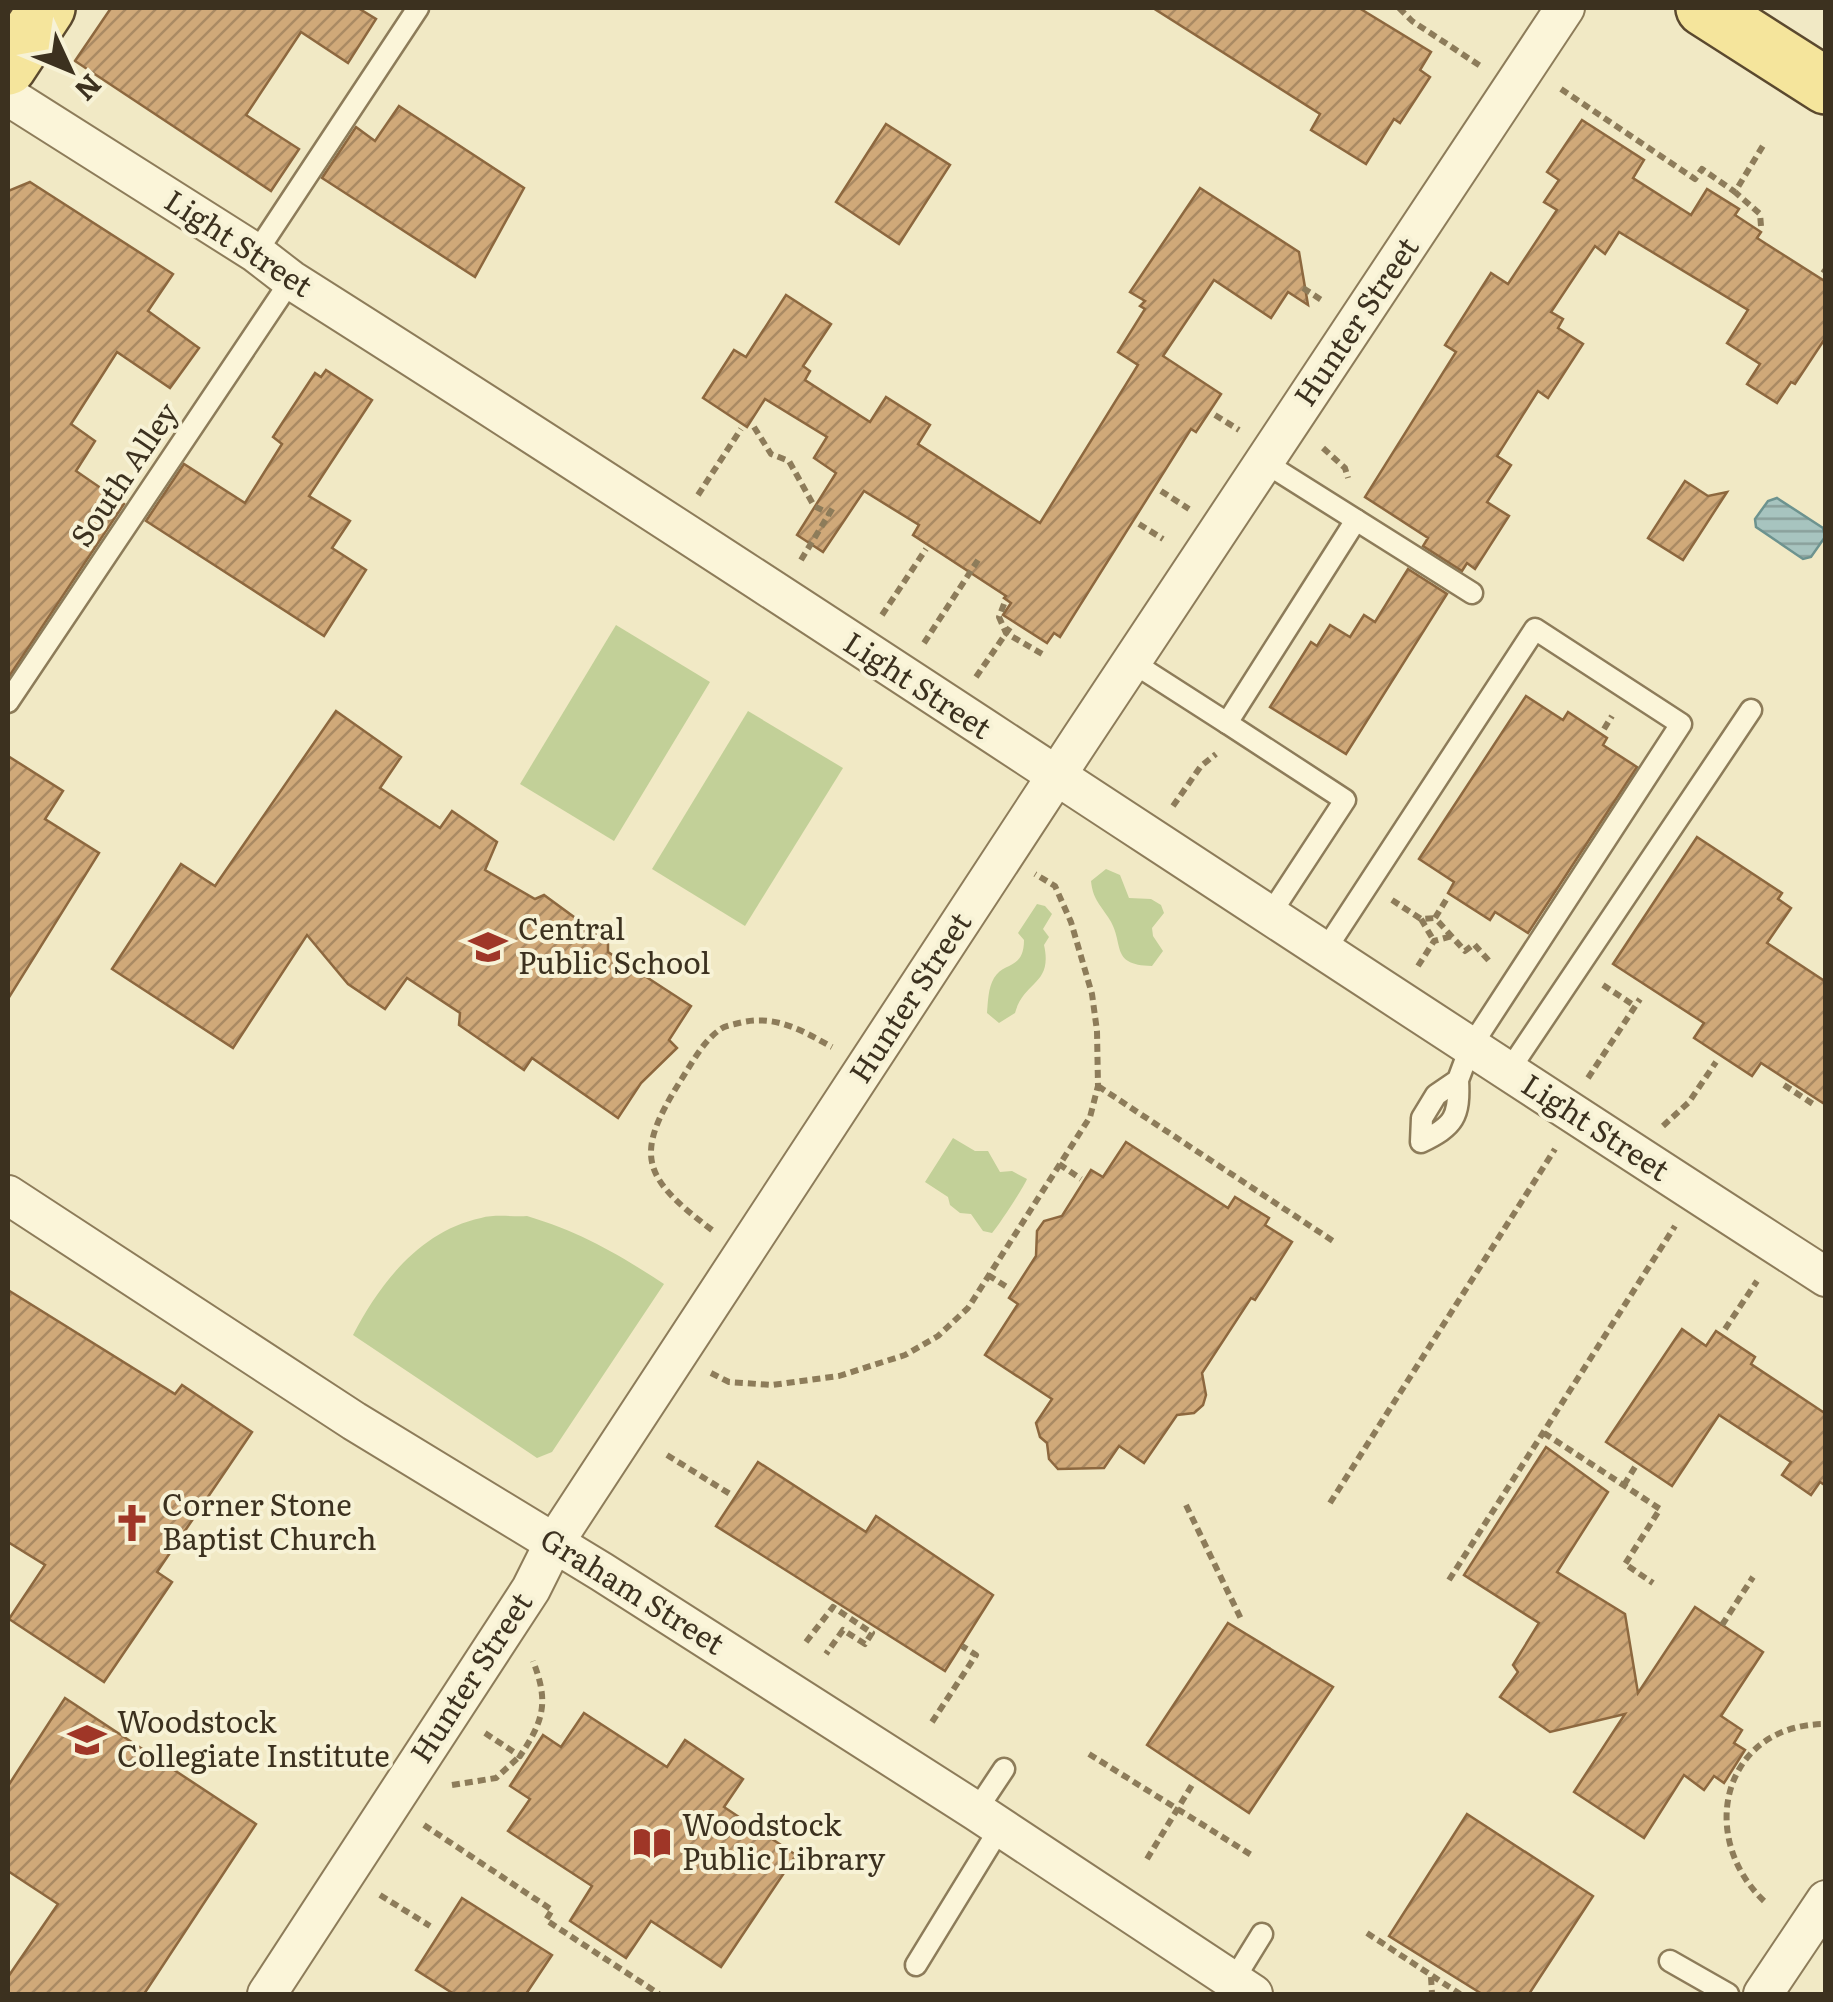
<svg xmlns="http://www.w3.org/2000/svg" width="1833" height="2002" viewBox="0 0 1833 2002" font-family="Literata,serif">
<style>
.green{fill:#c2d098}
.water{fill:url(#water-rules);stroke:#6d938f;stroke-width:2.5}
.building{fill:url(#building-hatch);stroke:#8d683f;stroke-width:2.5}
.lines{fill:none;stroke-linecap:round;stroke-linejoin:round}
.lane-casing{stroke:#8d7c5a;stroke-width:25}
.street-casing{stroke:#8d7c5a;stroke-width:42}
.primary-casing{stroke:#5b492e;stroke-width:60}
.path{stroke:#8d7c5a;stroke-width:6;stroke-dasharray:8 5;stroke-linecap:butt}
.lane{stroke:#fbf5d9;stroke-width:20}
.street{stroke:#fbf5d9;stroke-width:38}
.primary{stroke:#f5e59c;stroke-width:55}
.labels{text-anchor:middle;stroke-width:8;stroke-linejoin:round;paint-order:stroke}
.street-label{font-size:30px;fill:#3c311f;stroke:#f7f2d6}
.poi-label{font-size:30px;fill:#3c311f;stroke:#f7f2d6;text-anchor:start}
</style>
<defs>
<pattern id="water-rules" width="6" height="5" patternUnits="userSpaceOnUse" patternTransform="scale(2.5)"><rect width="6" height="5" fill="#a7c4bf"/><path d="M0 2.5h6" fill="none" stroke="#89a09b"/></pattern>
<pattern id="building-hatch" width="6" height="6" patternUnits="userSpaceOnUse" patternTransform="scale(2.5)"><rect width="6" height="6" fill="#d0a979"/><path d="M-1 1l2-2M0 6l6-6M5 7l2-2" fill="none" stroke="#aa8a63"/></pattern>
</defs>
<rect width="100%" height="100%" fill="#f1e9c5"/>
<g class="green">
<polygon points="616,625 710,682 614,841 520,784"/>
<polygon points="748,711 843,768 745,926 652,869"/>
<path d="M1106 869 1120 875 1129 898 1151 899 1161 905 1164 913 1152 928 1153 936 1163 951 1152 966C1108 965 1126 943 1108 917 1099 903 1093 899 1091 881Z"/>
<path d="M1037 904 1045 906 1052 914 1043 929 1049 937 1044 945C1053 985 1024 980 1015 1013L999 1023 987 1013C988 1002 988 988 994 978 1004 961 1024 970 1024 940L1018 933Z"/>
<path d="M953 1138 975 1151H988L1000 1172 1012 1171 1027 1179C1024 1187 997 1228 992 1233L983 1231 971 1214 960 1213 950 1205 948 1197 925 1182Z"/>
<path d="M527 1216C581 1232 618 1254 664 1284L552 1452 537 1458 353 1335C380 1283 420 1231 481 1218 495 1214 513 1217 527 1216Z"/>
</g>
<polygon class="water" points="1777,498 1823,528 1825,537 1811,557 1803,559 1756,527 1755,519 1768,501"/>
<g class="building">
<polygon points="111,8 358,8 376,19 348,63 301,32 246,115 299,149 271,191 75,61"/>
<polygon points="1153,8 1359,8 1431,52 1420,70 1430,77 1400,123 1394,119 1366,164 1311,130 1320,114"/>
<polygon points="399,106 524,188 475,277 322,178 356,127 375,141"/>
<polygon points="1582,120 1644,160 1633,178 1691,215 1707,189 1739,209 1735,215 1761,232 1757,238 1826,282 1826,337 1795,384 1791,382 1777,403 1747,384 1760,364 1727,343 1748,310 1619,232 1605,254 1595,246 1551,312 1563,319 1558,328 1583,344 1548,398 1538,391 1497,456 1511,465 1487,502 1509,516 1475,569 1467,563 1462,571 1423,546 1428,538 1365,497 1456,352 1445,345 1491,273 1508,284 1557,210 1544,202 1559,180 1547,172"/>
<polygon points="886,124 950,165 899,244 836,202"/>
<polygon points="30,182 173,274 148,311 199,348 170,388 117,352 71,424 95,441 76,471 124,504 8,678 8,191"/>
<polygon points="1200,188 1299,252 1308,305 1288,292 1271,318 1214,280 1163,356 1221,394 1196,432 1191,429 1060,637 1054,633 1047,643 1003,615 1011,603 1004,598 1006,596 913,535 919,525 864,491 823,552 797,535 836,473 814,458 827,437 765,399 747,427 703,398 734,350 746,357 786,295 831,324 803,366 810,371 805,380 870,422 886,397 930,425 918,444 1040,523 1138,365 1118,352 1145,309 1140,306 1145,301 1130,292"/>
<polygon points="326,370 372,400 309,496 350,521 332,548 366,570 324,636 146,521 184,464 245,503 282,444 273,437 315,373 321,377"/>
<polygon points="1685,481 1708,496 1727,492 1683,560 1648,538"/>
<polygon points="1408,569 1447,594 1346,754 1270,707 1311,642 1317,646 1330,625 1350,637 1364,615 1375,622"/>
<polygon points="1526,696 1563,720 1568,712 1607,738 1603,745 1637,767 1528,933 1495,912 1490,920 1448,893 1454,882 1419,859"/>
<polygon points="336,711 401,757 380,788 440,828 452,811 497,842 485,870 535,899 544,895 608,942 608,952 691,1006 669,1040 677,1048 641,1083 618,1118 532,1058 524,1070 459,1025 460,1013 407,978 385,1009 348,984 307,935 233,1048 112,969 181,864 215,886"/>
<polygon points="8,756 63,791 45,819 99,853 8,999"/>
<polygon points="1697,837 1782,893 1778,899 1791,908 1767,943 1826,982 1826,1105 1761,1063 1752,1076 1694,1038 1704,1023 1613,964"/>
<polygon points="1126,1142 1228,1208 1235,1197 1269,1218 1265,1225 1292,1242 1255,1300 1251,1298 1202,1373 1206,1395 1203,1405 1194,1413 1177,1415 1144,1463 1119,1446 1104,1468 1058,1469 1049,1459 1047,1443 1040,1437 1036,1423 1052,1399 985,1355 1018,1304 1009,1298 1036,1256 1037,1231 1044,1221 1062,1216 1091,1170 1103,1177"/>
<polygon points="8,1290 175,1394 182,1385 252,1432 157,1572 172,1582 104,1682 9,1619 45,1565 8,1542"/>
<polygon points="1682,1329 1706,1346 1716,1331 1755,1357 1751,1364 1823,1412 1826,1409 1826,1486 1820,1482 1811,1495 1782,1475 1791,1462 1719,1415 1672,1486 1606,1442"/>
<polygon points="1546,1447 1608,1492 1557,1572 1625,1614 1638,1693 1695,1607 1763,1652 1721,1716 1742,1730 1734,1743 1745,1750 1724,1783 1714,1776 1704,1790 1684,1775 1644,1838 1574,1792 1625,1714 1550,1732 1500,1697 1518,1672 1513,1665 1539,1623 1464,1575"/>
<polygon points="758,1462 866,1532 876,1516 993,1595 945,1671 716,1526"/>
<polygon points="1228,1623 1333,1687 1249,1813 1147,1745"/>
<polygon points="65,1698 256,1824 144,1994 8,1994 8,1977 58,1904 8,1871 8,1786"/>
<polygon points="584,1713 667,1767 685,1740 743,1779 724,1807 796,1855 721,1967 651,1921 626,1958 570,1921 592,1886 508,1831 530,1799 510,1786 543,1735 561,1747"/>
<polygon points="1467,1814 1593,1896 1529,1994 1482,1994 1389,1936"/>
<polygon points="462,1898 552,1955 526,1994 454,1994 416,1970"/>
</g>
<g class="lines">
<g class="lane-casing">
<g id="lane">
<polyline points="256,253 418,8"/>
<polyline points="1264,462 1472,593"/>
<polyline points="1132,662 1227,723 1356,520"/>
<polyline points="8,702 291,280"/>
<polyline points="1227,723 1345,800 1269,916"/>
<path d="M1324 952 1535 629 1681 724 1470 1048 1458 1080 1436 1095 1422 1118 1421 1142C1454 1126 1460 1117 1458 1080"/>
<polyline points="1508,1072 1751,710"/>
<polyline points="976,1811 1004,1769"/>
<polyline points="1670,1961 1728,1994"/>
<polyline points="916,1965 1000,1828"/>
<polyline points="1233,1981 1262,1934"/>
</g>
</g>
<g class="street-casing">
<g id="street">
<path d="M8 96 256 253 291 280C806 606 1312 947 1826 1277"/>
<polyline points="8,1195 354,1421 602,1572 976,1811 1253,1994"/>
<polyline points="267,1994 531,1589 554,1543 1081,738 1565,8"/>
<polyline points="1763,1994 1826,1900"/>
</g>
</g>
<g class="primary-casing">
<g id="primary">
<polyline points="1704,8 1826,86"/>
<polyline points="8,67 47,8"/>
</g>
</g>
<g class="path">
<polyline points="1399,8 1412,21 1482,67"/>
<polyline points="1561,89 1695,179 1702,169 1735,192"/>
<polyline points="1761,226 1760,214 1735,192 1764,144"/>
<polyline points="1823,273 1826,269"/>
<polyline points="1303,288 1323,301"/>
<polyline points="1215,415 1239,430"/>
<polyline points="754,427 771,454 789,461 814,506 830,514"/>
<polyline points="1323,448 1345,468 1348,478"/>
<polyline points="1161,491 1189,509"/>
<polyline points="698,495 741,429"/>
<polyline points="1139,524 1163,539"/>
<polyline points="801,560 834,506"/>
<polyline points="1004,604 999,617 1006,633 1044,655"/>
<polyline points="882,615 926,549"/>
<polyline points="924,643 980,557"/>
<polyline points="976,677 1011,626"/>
<polyline points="1604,729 1612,716"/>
<polyline points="1173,806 1201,766 1216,754"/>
<polyline points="1392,900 1421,919 1435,918"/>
<polyline points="1446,900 1435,918 1465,951 1474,944 1490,962"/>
<polyline points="1421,919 1434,941"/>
<polyline points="1418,966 1434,941 1452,936"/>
<polyline points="1603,985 1635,1006"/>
<polyline points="1588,1078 1640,999"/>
<polyline points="1784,1085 1813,1104"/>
<polyline points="1098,1086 1336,1243"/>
<polyline points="1663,1126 1689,1102 1716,1062"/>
<polyline points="1059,1164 1081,1179"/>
<path d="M712 1230C642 1177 633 1156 681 1080 692 1063 702 1043 718 1031 723 1026 732 1025 739 1023 775 1014 801 1030 832 1047"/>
<polyline points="988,1275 1010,1289"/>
<polyline points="1725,1329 1757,1281"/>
<polyline points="711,1373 729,1382 772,1385 839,1376 905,1355 938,1336 968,1308 1090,1117 1098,1086 1097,1031 1092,994 1071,922 1055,886 1035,874"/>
<polyline points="1544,1433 1660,1509 1625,1564 1653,1583"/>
<polyline points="667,1455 730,1494"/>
<polyline points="1624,1485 1635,1467"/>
<polyline points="1330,1503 1555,1149"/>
<polyline points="1186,1505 1242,1621"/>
<polyline points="1449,1580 1675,1226"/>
<polyline points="1722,1625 1753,1577"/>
<polyline points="806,1642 833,1607 872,1633 865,1644 843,1630 826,1654"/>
<polyline points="932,1722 976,1655 962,1646"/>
<path d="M485 1733 520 1756C544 1720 549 1702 533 1661"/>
<polyline points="1089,1754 1253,1856"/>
<polyline points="452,1785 496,1778 520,1756"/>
<polyline points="424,1825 552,1910 546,1920 659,1994"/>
<polyline points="1147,1859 1192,1785"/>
<polyline points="380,1895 430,1926"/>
<path d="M1764 1901C1696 1836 1723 1724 1826 1724"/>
<polyline points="1367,1933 1460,1994"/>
<polyline points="1431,1977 1432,1994"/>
</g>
<use href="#lane" class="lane"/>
<use href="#street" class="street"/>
<use href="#primary" class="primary"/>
</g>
<defs>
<g id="school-bare" transform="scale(3)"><path d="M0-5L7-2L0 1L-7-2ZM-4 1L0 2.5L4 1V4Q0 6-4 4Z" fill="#9f3627" stroke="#f7f2d6" stroke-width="2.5" paint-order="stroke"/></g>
<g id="church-bare" transform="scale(3)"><path d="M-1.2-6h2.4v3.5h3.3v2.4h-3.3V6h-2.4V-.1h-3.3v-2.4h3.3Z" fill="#9f3627" stroke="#f7f2d6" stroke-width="2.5" paint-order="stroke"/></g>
<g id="library-bare" transform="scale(3)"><path d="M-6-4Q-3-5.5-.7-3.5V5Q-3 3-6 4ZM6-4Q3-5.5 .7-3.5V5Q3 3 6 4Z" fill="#9f3627" stroke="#f7f2d6" stroke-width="2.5" paint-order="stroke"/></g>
</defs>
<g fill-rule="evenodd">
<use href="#school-bare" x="488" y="947"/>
<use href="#church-bare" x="132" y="1523"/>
<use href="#school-bare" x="87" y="1740"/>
<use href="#library-bare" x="652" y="1843"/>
</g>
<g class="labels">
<g class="street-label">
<text transform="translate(238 244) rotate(33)" y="10">Light Street</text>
<text transform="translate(1357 322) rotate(-56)" y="10">Hunter Street</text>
<text transform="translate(125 475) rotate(-56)" y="10">South Alley</text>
<text transform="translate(917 686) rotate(33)" y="10">Light Street</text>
<text transform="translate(911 998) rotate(-57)" y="10">Hunter Street</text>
<text transform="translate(1595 1128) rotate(33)" y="10">Light Street</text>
<text transform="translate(632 1592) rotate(32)" y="10">Graham Street</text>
<text transform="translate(472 1678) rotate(-57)" y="10">Hunter Street</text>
</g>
<g class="poi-label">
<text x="518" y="940">Central<tspan x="518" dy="34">Public School</tspan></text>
<text x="162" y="1516">Corner Stone<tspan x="162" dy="34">Baptist Church</tspan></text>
<text x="117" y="1733">Woodstock<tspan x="117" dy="34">Collegiate Institute</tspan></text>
<text x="682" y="1836">Woodstock<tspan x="682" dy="34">Public Library</tspan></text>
</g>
</g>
<rect width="1833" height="2002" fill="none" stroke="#3c311f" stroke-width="20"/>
<g transform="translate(70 70) rotate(134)" stroke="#f7f2d6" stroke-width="8" paint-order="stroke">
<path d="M0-8L18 38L0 25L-18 38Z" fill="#3c311f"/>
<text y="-15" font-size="28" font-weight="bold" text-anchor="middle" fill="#3c311f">N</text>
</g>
</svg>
